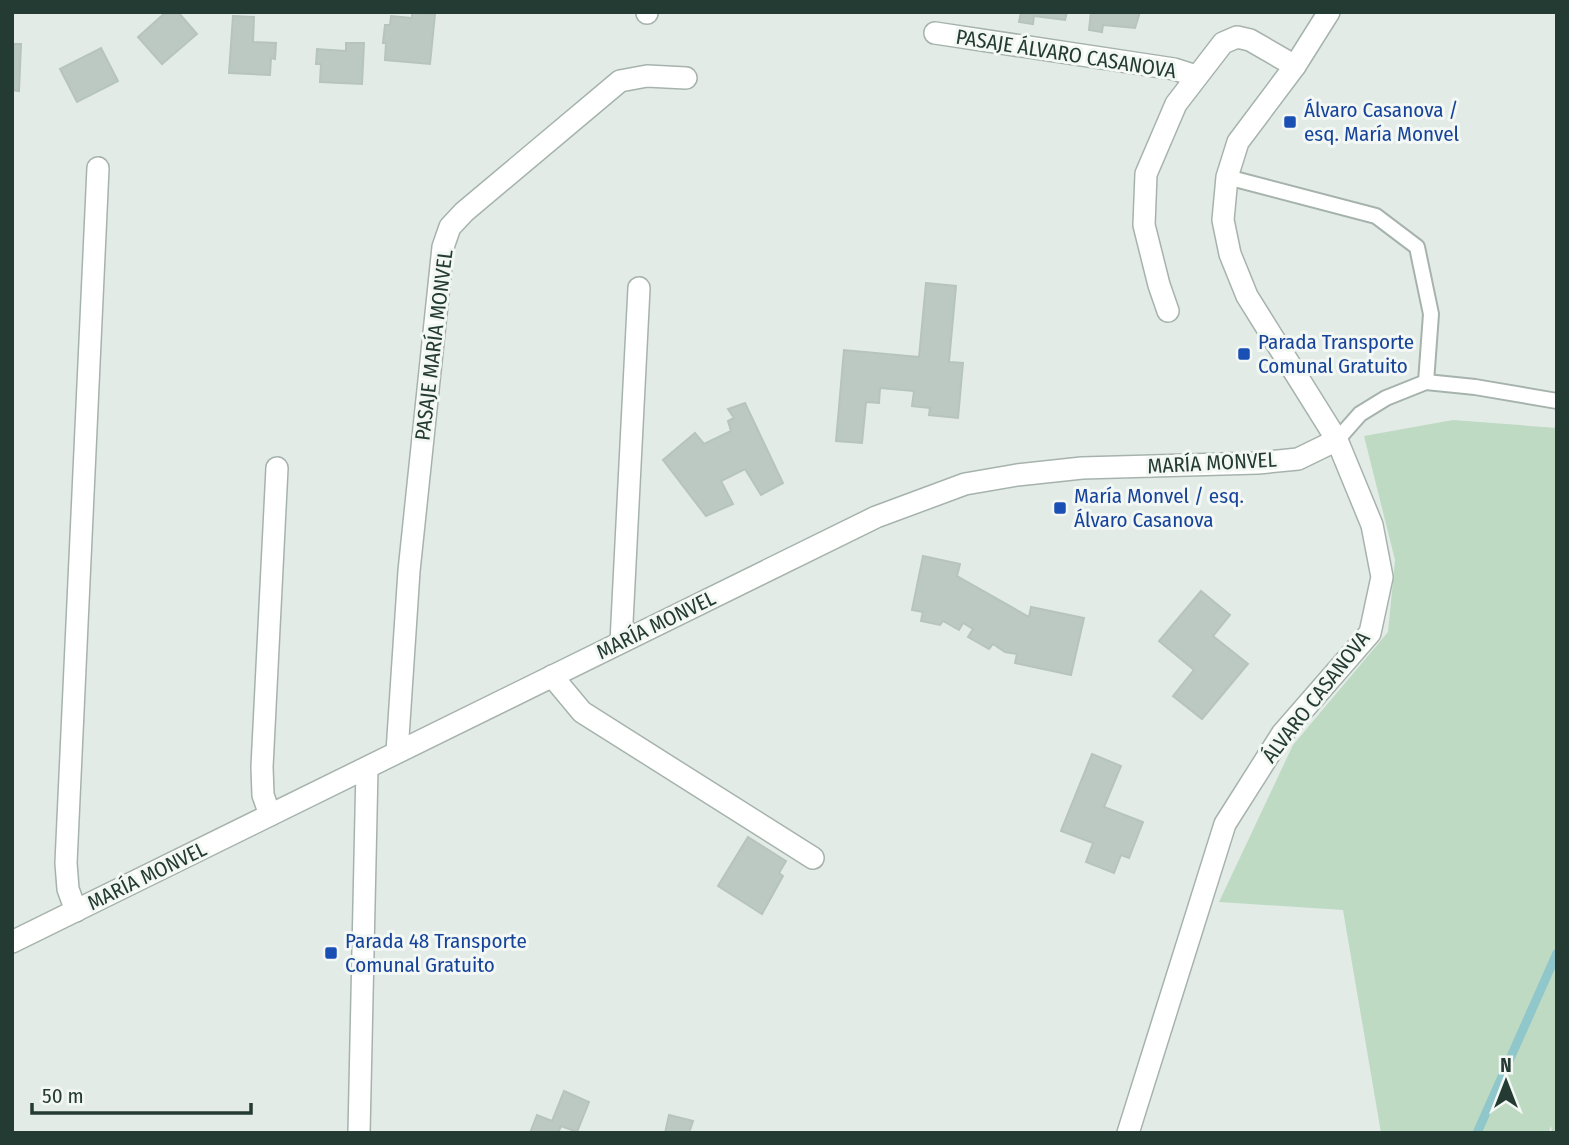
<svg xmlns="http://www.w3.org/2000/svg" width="1569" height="1145" viewBox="0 0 1569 1145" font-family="'Fira Sans Condensed',sans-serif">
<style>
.green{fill:#bedac3}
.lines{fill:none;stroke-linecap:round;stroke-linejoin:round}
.stream{stroke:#90c7cb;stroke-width:9}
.building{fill:#bbc9c2;stroke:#b6c4bd;stroke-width:2}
.service-casing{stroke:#a6b3ad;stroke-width:18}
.minor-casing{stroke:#a6b3ad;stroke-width:24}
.tertiary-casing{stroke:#a6b3ad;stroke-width:24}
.service{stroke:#fff;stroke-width:14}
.minor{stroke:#fff;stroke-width:21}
.tertiary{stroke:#fff;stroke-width:21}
.transit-dot{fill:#1a4fb4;stroke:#f3f8f5;stroke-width:2.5}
.labels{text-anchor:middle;stroke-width:6;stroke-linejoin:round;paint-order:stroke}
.street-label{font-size:21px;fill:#243b33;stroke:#f3f8f5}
.transit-label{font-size:21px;fill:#164399;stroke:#f3f8f5;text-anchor:start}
</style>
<rect width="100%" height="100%" fill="#e3ebe7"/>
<polygon class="green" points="1453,420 1557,428 1557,1133 1552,1133 1551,1125 1549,1133 1381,1133 1343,910 1219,902 1293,745 1388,632 1395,560 1364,436"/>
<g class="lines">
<polyline class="stream" points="1477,1133 1557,953"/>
</g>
<g class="building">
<polygon points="166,12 178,12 197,34 162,64 138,37"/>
<polygon points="412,12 435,14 430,64 385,60 386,43 383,43 385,25 390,25 391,16 412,18"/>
<polygon points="1021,12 1067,12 1065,20 1034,16 1033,24 1019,22"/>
<polygon points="1091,12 1140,12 1135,28 1103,25 1102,32 1089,30"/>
<polygon points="233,16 254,17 253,42 276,43 275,59 271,58 270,75 229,73"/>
<polygon points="346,43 364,43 362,84 320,82 321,64 316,64 317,49 346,51"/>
<polygon points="12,44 21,44 19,91 12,90"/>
<polygon points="101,48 118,81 77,102 60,69"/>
<polygon points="926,283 956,286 949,362 963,363 958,418 929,415 930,408 912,406 914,391 880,388 879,403 866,402 862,443 836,441 844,350 919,357"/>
<polygon points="745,403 783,483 761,495 745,469 721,481 733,504 706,516 663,460 695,433 704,444 731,431 728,421 734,418 728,409"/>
<polygon points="923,556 960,564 957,576 1029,617 1031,607 1084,618 1071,675 1015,663 1017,654 1005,652 993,644 989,649 968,637 973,629 963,623 959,630 943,621 940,625 921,621 923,612 912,610"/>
<polygon points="1201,591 1230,615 1213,636 1248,664 1202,719 1173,696 1194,670 1159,641"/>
<polygon points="1092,754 1121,766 1104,807 1143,822 1129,858 1121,855 1114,873 1086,862 1093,843 1061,831"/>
<polygon points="748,837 786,861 779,873 783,876 762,914 718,886"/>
<polygon points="564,1091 589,1102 577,1132 561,1126 558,1133 530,1133 537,1115 552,1121"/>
<polygon points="669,1115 693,1121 689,1133 665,1133"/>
</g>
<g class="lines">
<g class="service-casing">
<g id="service">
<polyline points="1227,177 1376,216 1417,247 1431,314 1426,382"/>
<polyline points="1337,440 1360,414 1386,398 1426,382 1475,387 1557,401"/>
</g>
</g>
<g class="minor-casing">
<g id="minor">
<polyline points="647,13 647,12"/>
<polyline points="935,33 1174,69 1196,76"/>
<polyline points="1168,311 1159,285 1144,225 1146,174 1176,104 1223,43 1237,37 1250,40 1295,66"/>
<polyline points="621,642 639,288"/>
<polyline points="552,676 582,712 813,858"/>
<polyline points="397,752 409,571 443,247 450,227 464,212 620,81 647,76 686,78"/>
<polyline points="270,815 263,795 262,767 277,468"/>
<polyline points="76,911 68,889 66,863 98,168"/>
<polyline points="12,942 876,517 965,484 1017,475 1082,468 1258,463 1298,459 1337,440"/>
<polyline points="359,1133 367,768"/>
</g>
</g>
<g class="tertiary-casing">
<polyline id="tertiary" points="1128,1133 1225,824 1282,734 1370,633 1382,577 1372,525 1337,440 1247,296 1230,254 1223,220 1227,177 1238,142 1295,66 1329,12"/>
</g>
<use href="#service" class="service"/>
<use href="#minor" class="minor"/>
<use href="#tertiary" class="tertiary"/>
</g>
<g class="transit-dot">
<rect x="1283" y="115" width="14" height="14" rx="3.5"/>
<rect x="1237" y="347" width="14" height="14" rx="3.5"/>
<rect x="1053" y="501" width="14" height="14" rx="3.5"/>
<rect x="324" y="946" width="14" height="14" rx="3.5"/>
</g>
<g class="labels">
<g class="street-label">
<text transform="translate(1066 54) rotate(9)" y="7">PASAJE ÁLVARO CASANOVA</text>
<text transform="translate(434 345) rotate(-83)" y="7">PASAJE MARÍA MONVEL</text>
<text transform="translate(1212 463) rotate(-3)" y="7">MARÍA MONVEL</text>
<text transform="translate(656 625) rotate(-26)" y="7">MARÍA MONVEL</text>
<text transform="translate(1316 697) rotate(-52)" y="7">ÁLVARO CASANOVA</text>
<text transform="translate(147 876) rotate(-26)" y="7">MARÍA MONVEL</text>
</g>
<g class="transit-label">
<text x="1304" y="117">Álvaro Casanova /<tspan x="1304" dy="24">esq. María Monvel</tspan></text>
<text x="1258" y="349">Parada Transporte<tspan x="1258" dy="24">Comunal Gratuito</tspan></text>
<text x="1074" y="503">María Monvel / esq.<tspan x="1074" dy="24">Álvaro Casanova</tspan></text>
<text x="345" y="948">Parada 48 Transporte<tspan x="345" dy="24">Comunal Gratuito</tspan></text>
</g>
</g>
<rect width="1569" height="1145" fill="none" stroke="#243b33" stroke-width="28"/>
<g transform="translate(1506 1082)" stroke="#f3f8f5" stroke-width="5" paint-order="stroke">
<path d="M0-5L12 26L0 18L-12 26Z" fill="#243b33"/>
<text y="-10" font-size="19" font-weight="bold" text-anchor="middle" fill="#243b33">N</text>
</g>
<path d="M32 1103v10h219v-10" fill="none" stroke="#243b33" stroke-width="3.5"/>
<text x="42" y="1103" font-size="21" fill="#243b33" stroke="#f3f8f5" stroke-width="5" paint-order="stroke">50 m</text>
</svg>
